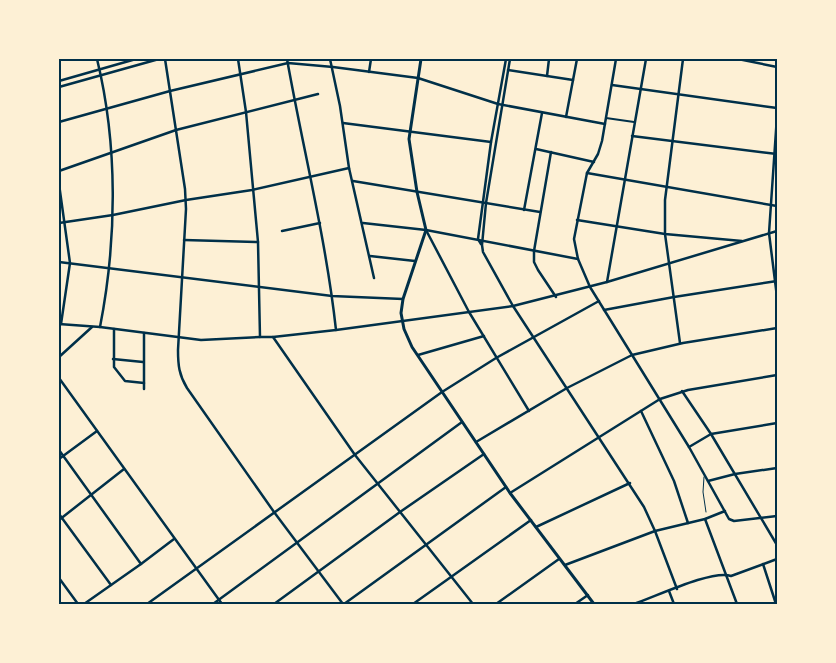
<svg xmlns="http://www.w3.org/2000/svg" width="836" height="663" viewBox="0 0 836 663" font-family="'PT Sans',sans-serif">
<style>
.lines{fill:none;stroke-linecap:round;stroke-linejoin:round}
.service{stroke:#003049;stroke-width:1}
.pedestrian{stroke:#003049;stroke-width:2}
.minor{stroke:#003049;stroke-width:2.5}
.tertiary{stroke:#003049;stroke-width:2.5}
.secondary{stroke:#003049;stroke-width:3}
.neatline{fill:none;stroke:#003049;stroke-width:2}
</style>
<rect width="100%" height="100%" fill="#fdf0d5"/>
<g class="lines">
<polyline class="service" points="704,477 703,492 706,512"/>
<polyline class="pedestrian" points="606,118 634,122"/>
<g class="minor">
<path d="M97 59C118 145 117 240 100 327"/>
<path d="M287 59C303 149 326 239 336 330"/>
<polyline points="330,59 340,106 349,168 374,278"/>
<polyline points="616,59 602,141 598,154 587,173 574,239 578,259 590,287 689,447 729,519 734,521 777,516"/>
<polyline points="738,59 777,67"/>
<polyline points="508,70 573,80"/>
<polyline points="369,72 371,59"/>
<polyline points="547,76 549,59"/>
<polyline points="612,85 777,108"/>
<polyline points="566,117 577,59"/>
<polyline points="59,122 170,91 288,63 333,67 418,78 498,104 605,124"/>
<polyline points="343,123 491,142"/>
<polyline points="632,136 777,154"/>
<polyline points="536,149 594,162"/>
<polyline points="551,152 534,251 534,262 538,270 556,297"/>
<polyline points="59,171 176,130 318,94"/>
<polyline points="587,173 777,206"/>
<polyline points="353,181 540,212"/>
<polyline points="59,184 70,263 61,324"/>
<polyline points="524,210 542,113"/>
<polyline points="577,220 665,234 742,241"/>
<polyline points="59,223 113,215 186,200 252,190 349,168"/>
<polyline points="363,223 426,230 578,259"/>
<polyline points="426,230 469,312 529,411"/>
<polyline points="282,231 320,223"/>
<polyline points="184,240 258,242"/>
<polyline points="370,256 415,261"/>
<polyline points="59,262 332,296 403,299"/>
<polyline points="607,282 646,59"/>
<polyline points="604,310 674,297 777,281"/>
<polyline points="59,324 100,327 201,340 260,337"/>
<polyline points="114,329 114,367 125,381 144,383"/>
<polyline points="144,333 144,389"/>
<polyline points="273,337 336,330 513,306 607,282 777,231"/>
<polyline points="680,343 665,234 665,200 683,59"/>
<polyline points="418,355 484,336"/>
<polyline points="59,357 92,327"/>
<polyline points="113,359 143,362"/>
<polyline points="682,391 711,434 777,545"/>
<polyline points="641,411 674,481 688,523"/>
<polyline points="476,442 567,388 632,355 683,343 777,328"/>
<polyline points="689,447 711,434 777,423"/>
<polyline points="59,450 141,564"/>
<polyline points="59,459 97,431"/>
<polyline points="708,481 735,474 777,468"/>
<polyline points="59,514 111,585"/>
<polyline points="705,519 737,604"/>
<polyline points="59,520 124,469"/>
<polyline points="536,527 630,483"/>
<polyline points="763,564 776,604"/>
<polyline points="565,565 655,531 705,519 725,511"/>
<polyline points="59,578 78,604"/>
<polyline points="669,591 674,604"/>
<polyline points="84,604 141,564 174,539"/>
<polyline points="147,604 442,392 496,358 599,301"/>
<polyline points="213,604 462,422"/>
<polyline points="274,604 400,512 484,454"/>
<polyline points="344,604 506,487"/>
<polyline points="496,604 559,559"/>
<polyline points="575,604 588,595"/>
</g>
<g class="tertiary">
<path d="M165 59 185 189 186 209 178 350C178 365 179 375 187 388L274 512 343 604"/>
<polyline points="238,59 246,112 258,242 260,337 273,337 355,455 473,604"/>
<polyline points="510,59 486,203 482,245 483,252 513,306 644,507 655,531 677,589"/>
<polyline points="59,81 136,59"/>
<polyline points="59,87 159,59"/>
<polyline points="777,116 769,233 777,297"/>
<polyline points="481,244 478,239 491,142 506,59"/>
<polyline points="59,378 222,604"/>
<polyline points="510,493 660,399 688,390 777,375"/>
<polyline points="413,604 531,520"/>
<path d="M634 604C655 597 713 569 731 576L777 559"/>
</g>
<polyline class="secondary" points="421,59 409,139 417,192 426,230 403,299 401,313 404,329 412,347 510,493 594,604"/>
</g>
<rect width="836" height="663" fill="none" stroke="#fdf0d5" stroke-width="120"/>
<rect x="60" y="60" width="716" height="543" class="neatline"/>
</svg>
